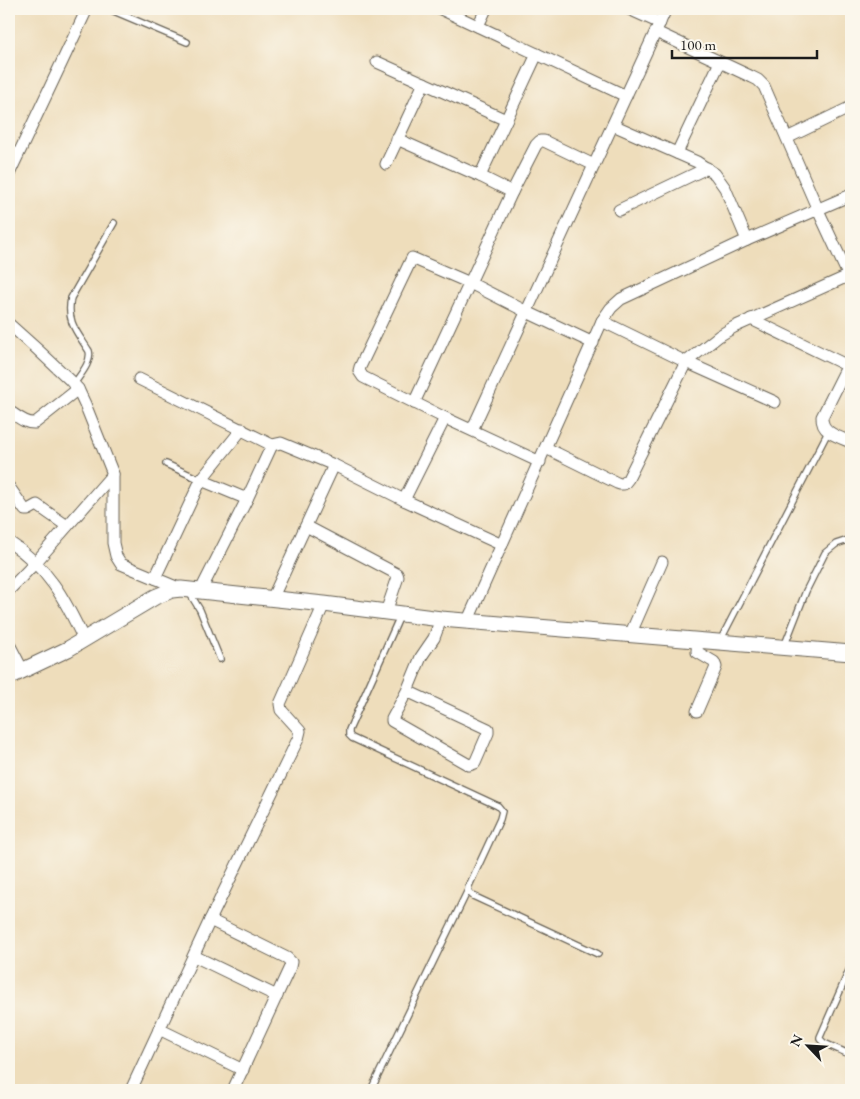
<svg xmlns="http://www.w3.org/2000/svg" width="860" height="1099" viewBox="0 0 860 1099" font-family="'EB Garamond',serif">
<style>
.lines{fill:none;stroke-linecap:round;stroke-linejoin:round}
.service-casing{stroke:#666054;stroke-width:8}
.minor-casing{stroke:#666054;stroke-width:13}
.tertiary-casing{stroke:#666054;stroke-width:17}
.service{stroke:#fff;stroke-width:5.5}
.minor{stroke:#fff;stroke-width:11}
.tertiary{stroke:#fff;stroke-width:15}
</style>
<rect width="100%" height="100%" fill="#fbf7ec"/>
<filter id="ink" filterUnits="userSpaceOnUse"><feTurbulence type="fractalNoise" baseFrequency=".02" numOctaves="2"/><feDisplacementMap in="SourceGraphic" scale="10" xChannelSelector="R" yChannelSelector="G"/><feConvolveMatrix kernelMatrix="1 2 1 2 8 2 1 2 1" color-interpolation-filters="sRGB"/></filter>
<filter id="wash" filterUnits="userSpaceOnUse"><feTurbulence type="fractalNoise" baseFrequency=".0096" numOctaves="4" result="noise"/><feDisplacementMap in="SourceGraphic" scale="20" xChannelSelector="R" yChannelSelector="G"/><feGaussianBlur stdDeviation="1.12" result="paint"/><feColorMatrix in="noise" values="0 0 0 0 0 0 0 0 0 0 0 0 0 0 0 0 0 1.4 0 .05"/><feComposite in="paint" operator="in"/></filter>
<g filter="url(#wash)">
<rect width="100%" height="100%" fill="#edb"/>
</g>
<g filter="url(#ink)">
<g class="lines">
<g class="service-casing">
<g id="service">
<polyline points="109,9 187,42"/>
<path d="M74 384C80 375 92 362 89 351 77 332 66 322 71 298L114 223"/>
<polyline points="166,464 201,480"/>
<polyline points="189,592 200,610 220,659"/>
<polyline points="400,616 349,730 349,735 352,738 498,806 502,811 500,819 468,888 469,892 473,896 598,954"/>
<polyline points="720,641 828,432"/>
<polyline points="784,647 806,591 825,553 836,544 851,539"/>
<polyline points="851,966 820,1037 820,1039 824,1043 851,1055"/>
<polyline points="371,1090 468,890"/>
</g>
</g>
<g class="minor-casing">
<g id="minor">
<polyline points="441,9 626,96"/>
<polyline points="629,9 660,23"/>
<polyline points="478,26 486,9"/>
<polyline points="656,32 752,77 758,80 764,86 818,210 851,281"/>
<polyline points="377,62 506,120"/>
<polyline points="613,125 697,162 715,174 725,188 747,240"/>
<polyline points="787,138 851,107"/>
<polyline points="397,139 480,176 512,192"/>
<polyline points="677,153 720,62"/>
<polyline points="386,164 424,83"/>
<polyline points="9,174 87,9"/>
<polyline points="480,176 537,54"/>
<polyline points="619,210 707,168"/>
<polyline points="751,319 848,366"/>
<polyline points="602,321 686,362 719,336 734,327 848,276"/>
<polyline points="9,324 38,350 70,380 78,389 85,404 113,474 113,543 116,556 121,564 181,589"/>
<path d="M851 359 822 417C821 433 839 437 851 442"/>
<polyline points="139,379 272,445 281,443 334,465 404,500 502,545"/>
<polyline points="414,403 512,192 536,145 540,141 544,141 594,165"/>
<path d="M9 411C17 416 25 424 35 423L78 389"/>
<polyline points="472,430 666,9"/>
<polyline points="546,448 617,483 620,484 624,484 628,479 686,362 775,402"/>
<polyline points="540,462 445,418 363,377 359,371 360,367 412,258 470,283 527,312 593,343"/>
<polyline points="201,480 247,499"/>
<polyline points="9,487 25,510 28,510 37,505 67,526"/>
<polyline points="404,500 445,418"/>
<polyline points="306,526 397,574 398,577 386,612"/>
<path d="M9 542C48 567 65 599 84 640"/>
<polyline points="155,578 201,480 242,429"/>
<polyline points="9,590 35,563 113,474"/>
<polyline points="200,592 247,499 272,445"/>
<polyline points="272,599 334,465"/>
<polyline points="468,620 602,321 611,308 621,299 747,240 851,195"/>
<polyline points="630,635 662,562"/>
<polyline points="9,644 23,671"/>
<polyline points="407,691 488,729 488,733 475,763 469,765 392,721 392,719 407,691 421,657 434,638 441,619"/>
<polyline points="697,711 716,667 714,662 697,652 697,651 698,640"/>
<polyline points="210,920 287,958 291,962 290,967 233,1090"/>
<polyline points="194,956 277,996"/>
<polyline points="159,1029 243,1070"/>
<polyline points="131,1090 210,920 298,739 300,731 281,710 280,704 324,604"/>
</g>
</g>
<g class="tertiary-casing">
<polyline id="tertiary" points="9,677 68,649 155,597 172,590 181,589 324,604 441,619 851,653"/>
</g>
<use href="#service" class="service"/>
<use href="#minor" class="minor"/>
<use href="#tertiary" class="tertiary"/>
</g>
</g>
<rect width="860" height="1099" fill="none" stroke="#fbf7ec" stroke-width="30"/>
<g transform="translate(808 1046) rotate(295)" stroke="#fbf7ec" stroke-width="4" paint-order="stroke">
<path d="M0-4L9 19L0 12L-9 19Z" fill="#1c1c1c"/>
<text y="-8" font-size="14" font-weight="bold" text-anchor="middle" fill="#1c1c1c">N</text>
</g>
<path d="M672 50v8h145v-8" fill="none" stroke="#1c1c1c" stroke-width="2.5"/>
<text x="680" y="50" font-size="15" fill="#1c1c1c" stroke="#fbf7ec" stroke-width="4" paint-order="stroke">100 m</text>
</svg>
